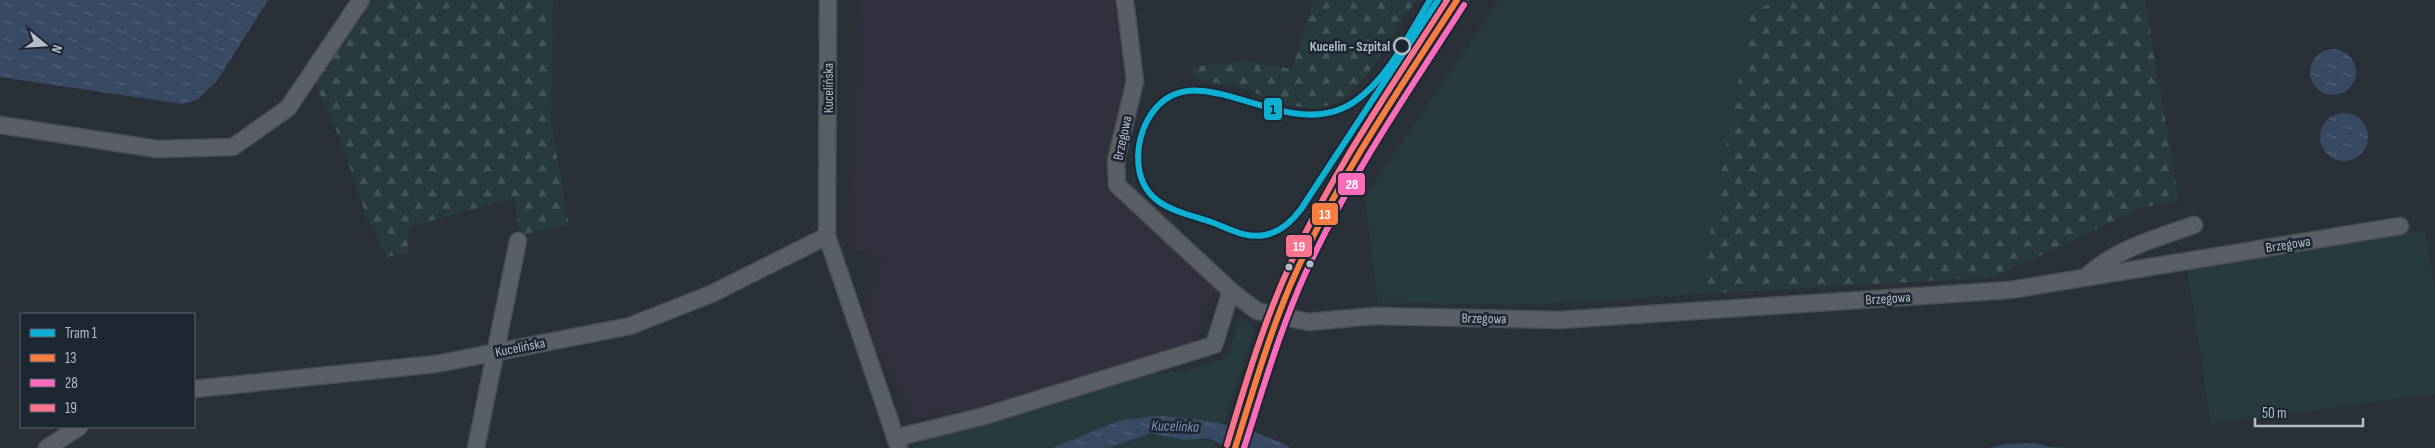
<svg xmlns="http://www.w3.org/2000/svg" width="2435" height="448" viewBox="0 0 2435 448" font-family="'Sofia Sans Condensed',sans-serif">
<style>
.medical{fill:#31303e}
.grass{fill:#273a3e}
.forest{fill:url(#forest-firs)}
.water{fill:url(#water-ripples)}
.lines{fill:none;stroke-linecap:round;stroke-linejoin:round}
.minor-casing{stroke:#484c53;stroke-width:19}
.tertiary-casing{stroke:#484c53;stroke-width:24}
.minor{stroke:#5a5e66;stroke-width:16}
.tertiary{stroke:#5a5e66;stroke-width:21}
.bus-1-casing{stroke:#1d2633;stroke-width:10}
.bus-2-casing{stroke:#1d2633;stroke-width:10}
.bus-3-casing{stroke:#1d2633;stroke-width:10}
.bus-1{stroke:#f77d43;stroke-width:6}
.bus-2{stroke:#fb6dba;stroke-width:6}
.bus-3{stroke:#fc738d;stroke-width:6}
.tram-1-casing{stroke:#1d2633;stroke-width:10}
.tram-1{stroke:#0dafd3;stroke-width:6}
.stop-dot{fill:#1d2633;stroke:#b4bcc9;stroke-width:2.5}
.bus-dot{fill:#b4bcc9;stroke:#1d2633;stroke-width:2}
.labels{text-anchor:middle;stroke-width:5;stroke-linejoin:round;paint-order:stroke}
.stop-label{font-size:14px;font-weight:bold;fill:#b4bcc9;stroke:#1d2633;text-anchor:end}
.street-label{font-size:14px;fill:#b4bcc9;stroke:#1d2633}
.water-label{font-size:15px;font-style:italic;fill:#7c92b1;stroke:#1d2633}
.line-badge{stroke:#1d2633;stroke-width:2}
.badge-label{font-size:14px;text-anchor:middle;font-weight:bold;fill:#fff}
.pale-badge-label{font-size:14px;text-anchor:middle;font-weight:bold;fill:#111}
</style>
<defs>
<pattern id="forest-firs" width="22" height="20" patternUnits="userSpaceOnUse" patternTransform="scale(1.25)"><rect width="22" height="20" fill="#273a3e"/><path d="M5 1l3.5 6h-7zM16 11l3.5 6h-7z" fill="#445559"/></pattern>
<pattern id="water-ripples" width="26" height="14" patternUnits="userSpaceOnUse" patternTransform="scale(1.25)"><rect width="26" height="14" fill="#384963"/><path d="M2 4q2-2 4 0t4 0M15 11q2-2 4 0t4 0" fill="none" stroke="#526178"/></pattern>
</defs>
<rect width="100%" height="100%" fill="#2a3038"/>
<polygon class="medical" points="860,0 1116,0 1128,81 1107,188 1216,285 1202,328 1194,344 984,407 912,419 862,319 881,259 849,246"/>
<g class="grass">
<polygon points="1499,0 1777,0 1751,13 1699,294 1545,304 1378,303 1365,197"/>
<polygon points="2425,230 2435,290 2435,394 2211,424 2187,267"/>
<polygon points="1240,318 1255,329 1216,448 912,448 912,445 1151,374 1183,371 1226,358"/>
</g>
<g class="forest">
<polygon points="372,0 553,0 551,123 569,225 519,235 515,198 407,227 409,253 387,257 367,218 341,141 315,83"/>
<polygon points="1314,0 1416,0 1367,75 1342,101 1315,109 1287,105 1241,87 1193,79 1191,67 1244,61 1292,69"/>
<polygon points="1777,0 2145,0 2179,201 2144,207 1995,277 1699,294 1751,13"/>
</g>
<g class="water">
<polygon points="0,0 268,0 217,81 198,99 183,104 0,77"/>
<circle cx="2333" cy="72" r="23"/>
<circle cx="2344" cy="137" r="24"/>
<path d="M1159 416C1206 419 1250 426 1291 448H1229L1208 438 1185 440 1151 433 1108 448H1052L1121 420Z"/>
<polygon points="2034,443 2050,447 2068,448 1989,448 2006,444"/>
</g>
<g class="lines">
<g class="minor-casing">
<g id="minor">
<polyline points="828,0 827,236 899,448"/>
<polyline points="1125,0 1135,81 1116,160 1117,185 1231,291 1257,311 1308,322 1374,316 1559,320 2010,290 2400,226"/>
<polyline points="0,125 157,149 233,147 288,108 361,0"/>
<path d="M2088 275C2118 248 2157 238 2194 225"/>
<polyline points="194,389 436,364 630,326 711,294 827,236"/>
<polyline points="895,438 984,416 1214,345 1231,291"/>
<polyline points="47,448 79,427"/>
<polyline points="476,448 518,241"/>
</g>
</g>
<g class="tertiary-casing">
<path id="tertiary" d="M1235 448C1254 388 1271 327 1297 270 1340 174 1401 88 1457 0"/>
</g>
<use href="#minor" class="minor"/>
<use href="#tertiary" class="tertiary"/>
<g class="bus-1-casing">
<path id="bus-1" d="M1235 448C1254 388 1271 327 1297 270 1341 174 1400 88 1457 0"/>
</g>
<g class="bus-2-casing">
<path id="bus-2" d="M1244 448C1263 389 1280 329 1306 272 1349 178 1408 92 1464 5"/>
</g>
<g class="bus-3-casing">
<path id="bus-3" d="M1227 445C1245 385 1263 324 1289 267 1332 172 1391 87 1447 0"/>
</g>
<use href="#bus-1" class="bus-1"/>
<use href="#bus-2" class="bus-2"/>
<use href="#bus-3" class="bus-3"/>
<g class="tram-1-casing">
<path id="tram-1" d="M1430 0C1409 34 1388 79 1354 102 1287 147 1202 53 1155 109 1134 135 1130 180 1158 201 1173 212 1194 216 1211 222 1228 228 1246 239 1265 235 1281 232 1292 221 1301 209L1438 0"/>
</g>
<use href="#tram-1" class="tram-1"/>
</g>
<circle class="stop-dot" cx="1402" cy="46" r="8"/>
<g class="bus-dot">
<circle cx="1310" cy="264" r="4.5"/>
<circle cx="1289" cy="267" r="4.5"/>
</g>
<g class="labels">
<g class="stop-label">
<text x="1390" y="51">Kucelin - Szpital</text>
</g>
<g class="street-label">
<text transform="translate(828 88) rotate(-90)" y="5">Kucelińska</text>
<text transform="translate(1122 138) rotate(-78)" y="5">Brzegowa</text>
<text transform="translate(2288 244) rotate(-9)" y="5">Brzegowa</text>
<text transform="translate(1888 298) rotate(-4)" y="5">Brzegowa</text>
<text transform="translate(1484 318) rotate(1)" y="5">Brzegowa</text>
<text transform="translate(520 347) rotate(-11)" y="5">Kucelińska</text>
</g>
<g class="water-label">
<text transform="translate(1175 426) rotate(2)" y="5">Kucelinka</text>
</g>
</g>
<g class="line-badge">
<rect x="1263" y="97" width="20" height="24" rx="5" fill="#0dafd3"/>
<rect x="1337" y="172" width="29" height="24" rx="5" fill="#fb6dba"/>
<rect x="1311" y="202" width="28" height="24" rx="5" fill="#f77d43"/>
<rect x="1285" y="234" width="28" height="24" rx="5" fill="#fc738d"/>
</g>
<g class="badge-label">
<text x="1352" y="189">28</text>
<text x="1325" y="219">13</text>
<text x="1299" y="251">19</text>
</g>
<g class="pale-badge-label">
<text x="1273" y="114">1</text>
</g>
<rect x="20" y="313" width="175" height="115" fill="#1d2633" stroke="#59626f"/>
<rect x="30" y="329" width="25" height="8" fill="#0dafd3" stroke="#59626f"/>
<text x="65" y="338" font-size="15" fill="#b4bcc9">Tram 1</text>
<rect x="30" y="354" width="25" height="8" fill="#f77d43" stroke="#59626f"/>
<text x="65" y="363" font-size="15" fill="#b4bcc9">13</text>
<rect x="30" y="379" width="25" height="8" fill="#fb6dba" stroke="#59626f"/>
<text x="65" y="388" font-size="15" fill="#b4bcc9">28</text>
<rect x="30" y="404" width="25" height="8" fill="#fc738d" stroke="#59626f"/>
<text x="65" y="413" font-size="15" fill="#b4bcc9">19</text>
<g transform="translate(45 45) rotate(108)" stroke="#1d2633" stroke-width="4" paint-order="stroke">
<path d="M0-4L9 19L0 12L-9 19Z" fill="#b4bcc9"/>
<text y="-8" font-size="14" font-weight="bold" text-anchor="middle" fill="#b4bcc9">N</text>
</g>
<path d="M2255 418v8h108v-8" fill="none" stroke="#b4bcc9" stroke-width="2.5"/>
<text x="2262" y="418" font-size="15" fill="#b4bcc9" stroke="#1d2633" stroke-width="4" paint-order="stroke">50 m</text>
</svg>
